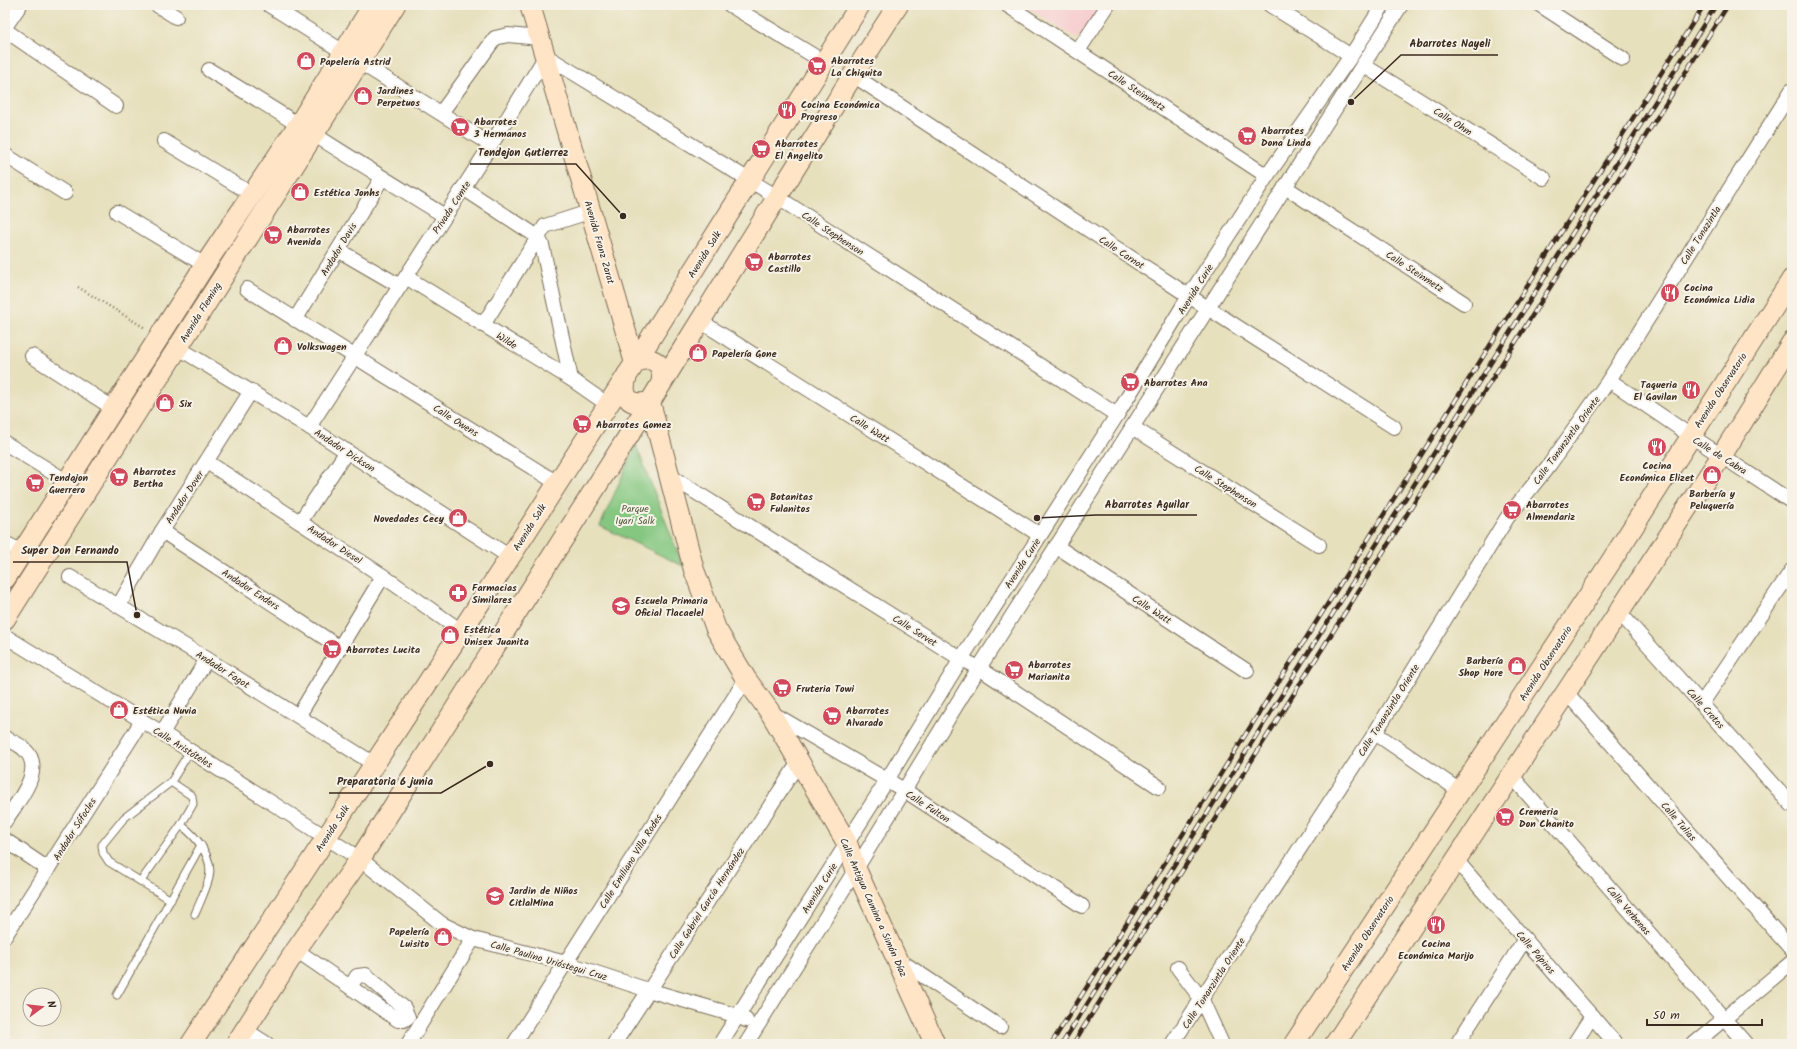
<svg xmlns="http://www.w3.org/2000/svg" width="1797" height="1049" viewBox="0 0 1797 1049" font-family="Kalam,sans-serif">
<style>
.built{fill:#f7cfd0}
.green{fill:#85c781;stroke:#607850}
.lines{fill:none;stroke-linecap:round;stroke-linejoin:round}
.lane-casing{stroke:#776a56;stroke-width:9}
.street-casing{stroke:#776a56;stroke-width:16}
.secondary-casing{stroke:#776a56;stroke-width:22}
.path{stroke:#776a56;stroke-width:2.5;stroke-dasharray:1 3;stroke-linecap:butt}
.lane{stroke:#fff;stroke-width:7}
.street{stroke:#fff;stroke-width:14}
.secondary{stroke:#ffe4c6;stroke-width:20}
.rail-casing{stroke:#3b2a1e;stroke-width:4.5}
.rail{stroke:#f7f3e8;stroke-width:3;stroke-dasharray:9;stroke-linecap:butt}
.labels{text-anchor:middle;stroke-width:4;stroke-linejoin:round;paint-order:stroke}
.poi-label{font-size:10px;font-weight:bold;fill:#3b2a1e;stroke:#f7f3e8;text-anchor:start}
.street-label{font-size:10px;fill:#3b2a1e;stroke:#f7f3e8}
.park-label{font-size:10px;fill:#51593c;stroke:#f7f3e8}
.leader{fill:none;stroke:#3b2a1e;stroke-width:1.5}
.callout-dot{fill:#3b2a1e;stroke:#f7f3e8;stroke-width:1.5}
.callout-label{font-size:11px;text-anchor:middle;font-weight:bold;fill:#3b2a1e;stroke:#f7f3e8;stroke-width:4;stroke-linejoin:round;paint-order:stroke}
</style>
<rect width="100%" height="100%" fill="#f7f3e8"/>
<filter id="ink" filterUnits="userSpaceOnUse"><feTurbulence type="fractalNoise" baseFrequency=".025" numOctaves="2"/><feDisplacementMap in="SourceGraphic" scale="8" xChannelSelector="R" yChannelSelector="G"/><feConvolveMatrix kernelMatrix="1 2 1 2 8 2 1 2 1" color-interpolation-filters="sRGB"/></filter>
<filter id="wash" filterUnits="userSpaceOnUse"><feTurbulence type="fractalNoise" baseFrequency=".012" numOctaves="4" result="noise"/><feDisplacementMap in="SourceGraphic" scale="16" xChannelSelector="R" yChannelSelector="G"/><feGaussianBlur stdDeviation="0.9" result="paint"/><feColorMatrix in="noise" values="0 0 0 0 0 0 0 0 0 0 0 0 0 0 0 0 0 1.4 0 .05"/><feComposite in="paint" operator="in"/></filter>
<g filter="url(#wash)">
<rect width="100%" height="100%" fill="#e7e0bd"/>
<polygon class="built" points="1023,5 1100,5 1078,39"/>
<polygon class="green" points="636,445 683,566 600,526"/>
</g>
<g filter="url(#ink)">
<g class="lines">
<g class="lane-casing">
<g id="lane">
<path d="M181 825C196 836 214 857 209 878 206 890 200 902 195 914"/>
<polyline points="141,881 181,825 193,804 192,796 171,782"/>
<polyline points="171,900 109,862 103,853 102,845 124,818 171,782 190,751"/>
<polyline points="117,995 201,845"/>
</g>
</g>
<g class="street-casing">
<g id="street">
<polyline points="157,5 176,17"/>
<polyline points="269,5 491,145"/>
<polyline points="730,5 824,62"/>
<polyline points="1007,5 1267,176"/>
<polyline points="1270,5 1351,56"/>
<polyline points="1540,5 1623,59"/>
<polyline points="5,27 20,5"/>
<polyline points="5,30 116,106"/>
<polyline points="1078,51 1108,5"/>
<polyline points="1363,65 1544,178"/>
<path d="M209 70C288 117 366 168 445 216"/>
<polyline points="853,75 1189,296 1394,427"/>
<polyline points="441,113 495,38 508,35 540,38"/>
<polyline points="164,141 253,195"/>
<polyline points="5,155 65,193"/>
<polyline points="1285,187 1464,303"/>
<polyline points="463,188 538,237 542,245 571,379"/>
<polyline points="117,212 205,265"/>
<polyline points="338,250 400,286"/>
<polyline points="406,277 571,379 607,404"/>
<polyline points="247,289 557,483"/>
<polyline points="295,320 382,178"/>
<polyline points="700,321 1040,535"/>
<polyline points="483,325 545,226 592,211"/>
<polyline points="177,347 309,427 510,557"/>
<polyline points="32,356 113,408"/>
<polyline points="1609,380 1691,436 1792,502"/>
<polyline points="309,427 491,145 546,56 777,197 1117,415"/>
<polyline points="1132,427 1319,545"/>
<polyline points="5,443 66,481"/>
<polyline points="207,462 383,576 461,631"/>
<polyline points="670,476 961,659 979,668 1159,787"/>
<polyline points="300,522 347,451"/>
<polyline points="162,531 339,647"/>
<polyline points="5,543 41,562"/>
<polyline points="1056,546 1247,671"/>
<polyline points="70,577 207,659 374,764"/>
<polyline points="119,605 162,531 251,391"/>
<polyline points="1619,612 1792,805"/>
<polyline points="5,636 162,733 360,859 442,924 473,939 566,963 648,990 738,1016 746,1020"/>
<polyline points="1566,692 1792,950"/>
<polyline points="1702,703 1792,570"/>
<polyline points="772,713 904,790 1082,906"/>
<polyline points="299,715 383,576"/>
<polyline points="162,733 207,659"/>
<polyline points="1375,733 1460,791"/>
<path d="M5 738C11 741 19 744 24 749 47 769 17 802 5 821"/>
<polyline points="1511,775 1746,1044"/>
<polyline points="5,840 48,869"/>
<polyline points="1456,860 1616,1044"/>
<polyline points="5,936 142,721"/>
<polyline points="296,950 398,1020 404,1020 408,1017 404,1008 366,975 357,976 350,987"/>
<polyline points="896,958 1000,1027"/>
<polyline points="1178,968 1202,1000 1222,1044"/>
<polyline points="245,1030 267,1044"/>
<polyline points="408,1044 473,939"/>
<polyline points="514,1044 746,679"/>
<polyline points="614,1044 799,762"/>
<polyline points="720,1044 887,780 961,659 1117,415 1189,296 1267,176 1351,56 1383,5"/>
<polyline points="746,1044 856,869 979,668 1401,5"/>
<polyline points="1172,1044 1375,733 1507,518 1550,464 1609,380 1792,90"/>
<polyline points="1457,1044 1525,939"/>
<polyline points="1574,1044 1592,1016"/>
<polyline points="1694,1044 1792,962"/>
</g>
</g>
<g class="secondary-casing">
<g id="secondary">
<path d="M530 5 635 363C653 353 666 365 661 384"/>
<path d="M627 375C621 395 627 407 650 402L694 570 716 629 746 679 770 712 847 843 856 869 935 1044"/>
<polyline points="5,579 205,265 299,124 373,5"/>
<path d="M5 619C134 414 267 211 395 5"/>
<polyline points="191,1044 510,557 635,363 860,5"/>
<polyline points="236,1044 296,950 360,859 650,402 853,75 898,5"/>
<polyline points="1294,1044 1610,563 1792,279"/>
<polyline points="1335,1044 1722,455 1792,342"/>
</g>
</g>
<polyline class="path" points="78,287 145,328"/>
<use href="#lane" class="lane"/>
<use href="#street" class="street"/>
<use href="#secondary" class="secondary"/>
<g class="rail-casing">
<g id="rail">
<polyline points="1051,1044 1704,5"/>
<polyline points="1062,1044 1716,5"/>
<polyline points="1073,1044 1728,5"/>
</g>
</g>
<use href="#rail" class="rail"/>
</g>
</g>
<defs>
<g id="shop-disc" transform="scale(1)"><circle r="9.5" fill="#d1495b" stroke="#f7f3e8"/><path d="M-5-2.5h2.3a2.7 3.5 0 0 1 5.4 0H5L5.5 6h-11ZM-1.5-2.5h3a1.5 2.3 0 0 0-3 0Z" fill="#fff"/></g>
<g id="supermarket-disc" transform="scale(1)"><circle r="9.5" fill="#d1495b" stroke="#f7f3e8"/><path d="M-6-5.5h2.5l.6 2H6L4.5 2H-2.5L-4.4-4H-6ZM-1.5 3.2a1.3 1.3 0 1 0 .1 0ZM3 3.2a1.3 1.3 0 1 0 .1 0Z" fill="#fff"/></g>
<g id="restaurant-disc" transform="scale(1)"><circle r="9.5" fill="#d1495b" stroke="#f7f3e8"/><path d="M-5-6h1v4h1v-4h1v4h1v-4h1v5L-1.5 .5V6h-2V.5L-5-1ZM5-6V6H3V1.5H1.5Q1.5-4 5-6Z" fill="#fff"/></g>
<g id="pharmacy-disc" transform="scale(1)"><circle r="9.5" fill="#d1495b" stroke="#f7f3e8"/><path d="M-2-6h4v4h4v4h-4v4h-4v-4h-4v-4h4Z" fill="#fff"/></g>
<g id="school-disc" transform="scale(1)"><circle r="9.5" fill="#d1495b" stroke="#f7f3e8"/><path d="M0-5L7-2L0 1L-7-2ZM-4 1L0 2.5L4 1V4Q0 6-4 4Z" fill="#fff"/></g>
</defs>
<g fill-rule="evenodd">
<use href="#shop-disc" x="306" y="61"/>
<use href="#supermarket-disc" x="817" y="66"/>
<use href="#shop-disc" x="363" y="96"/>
<use href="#restaurant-disc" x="787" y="110"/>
<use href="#supermarket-disc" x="460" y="127"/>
<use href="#supermarket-disc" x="1247" y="136"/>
<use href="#supermarket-disc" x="761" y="149"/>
<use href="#shop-disc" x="300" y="192"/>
<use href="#supermarket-disc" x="273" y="235"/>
<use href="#supermarket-disc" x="754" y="262"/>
<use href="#restaurant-disc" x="1670" y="293"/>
<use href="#shop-disc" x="283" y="346"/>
<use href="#shop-disc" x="698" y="353"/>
<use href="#supermarket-disc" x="1130" y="382"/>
<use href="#restaurant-disc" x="1691" y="390"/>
<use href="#shop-disc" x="165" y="403"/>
<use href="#supermarket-disc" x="582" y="424"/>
<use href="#restaurant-disc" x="1657" y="447"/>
<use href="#shop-disc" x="1712" y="475"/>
<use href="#supermarket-disc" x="119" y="477"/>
<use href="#supermarket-disc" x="35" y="483"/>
<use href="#supermarket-disc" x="756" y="502"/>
<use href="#supermarket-disc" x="1512" y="510"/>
<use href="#shop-disc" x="458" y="518"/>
<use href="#pharmacy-disc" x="458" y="593"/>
<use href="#school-disc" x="621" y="606"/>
<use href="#shop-disc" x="450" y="635"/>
<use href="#supermarket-disc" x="332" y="649"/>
<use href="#shop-disc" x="1517" y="666"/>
<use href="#supermarket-disc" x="1014" y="670"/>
<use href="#supermarket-disc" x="782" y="688"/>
<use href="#shop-disc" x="119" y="710"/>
<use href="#supermarket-disc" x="832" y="716"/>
<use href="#supermarket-disc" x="1505" y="817"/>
<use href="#school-disc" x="495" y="896"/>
<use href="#restaurant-disc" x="1436" y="925"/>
<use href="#shop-disc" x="443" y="937"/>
</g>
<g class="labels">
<g class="poi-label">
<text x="831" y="64">Abarrotes<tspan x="831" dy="12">La Chiquita</tspan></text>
<text x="320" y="65">Papelería Astrid</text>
<text x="377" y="94">Jardines<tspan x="377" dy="12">Perpetuos</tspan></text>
<text x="801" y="108">Cocina Económica<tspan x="801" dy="12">Progreso</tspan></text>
<text x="474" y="125">Abarrotes<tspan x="474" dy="12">3 Hermanos</tspan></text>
<text x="1261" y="134">Abarrotes<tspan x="1261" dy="12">Dona Linda</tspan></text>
<text x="775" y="147">Abarrotes<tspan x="775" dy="12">El Angelito</tspan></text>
<text x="314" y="196">Estética Jonhs</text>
<text x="287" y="233">Abarrotes<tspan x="287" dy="12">Avenida</tspan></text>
<text x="768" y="260">Abarrotes<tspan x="768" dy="12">Castillo</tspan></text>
<text x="1684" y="291">Cocina<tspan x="1684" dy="12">Económica Lidia</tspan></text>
<text x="297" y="350">Volkswagen</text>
<text x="712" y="357">Papelería Gone</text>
<text x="1144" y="386">Abarrotes Ana</text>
<text x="1677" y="388" text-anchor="end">Taqueria<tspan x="1677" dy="12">El Gavilan</tspan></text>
<text x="179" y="407">Six</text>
<text x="596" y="428">Abarrotes Gomez</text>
<text x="1657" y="469" text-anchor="middle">Cocina<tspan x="1657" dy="12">Económica Elizet</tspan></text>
<text x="133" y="475">Abarrotes<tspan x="133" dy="12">Bertha</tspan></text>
<text x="49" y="481">Tendajon<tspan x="49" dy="12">Guerrero</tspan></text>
<text x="1712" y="497" text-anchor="middle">Barbería y<tspan x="1712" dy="12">Peluquería</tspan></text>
<text x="770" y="500">Botanitas<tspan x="770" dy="12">Fulanitos</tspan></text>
<text x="1526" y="508">Abarrotes<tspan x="1526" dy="12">Almendariz</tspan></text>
<text x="444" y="522" text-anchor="end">Novedades Cecy</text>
<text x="472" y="591">Farmacias<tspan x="472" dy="12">Similares</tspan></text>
<text x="635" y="604">Escuela Primaria<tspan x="635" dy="12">Oficial Tlacaelel</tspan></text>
<text x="464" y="633">Estética<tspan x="464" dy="12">Unisex Juanita</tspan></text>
<text x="346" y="653">Abarrotes Lucita</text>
<text x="1503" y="664" text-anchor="end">Barbería<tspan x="1503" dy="12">Shop Hore</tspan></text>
<text x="1028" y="668">Abarrotes<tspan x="1028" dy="12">Marianita</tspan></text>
<text x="796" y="692">Fruteria Towi</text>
<text x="133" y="714">Estética Nuvia</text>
<text x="846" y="714">Abarrotes<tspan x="846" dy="12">Alvarado</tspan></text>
<text x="1519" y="815">Cremeria<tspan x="1519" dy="12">Don Chanito</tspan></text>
<text x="509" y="894">Jardin de Niños<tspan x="509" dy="12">CitlalMina</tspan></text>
<text x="429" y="935" text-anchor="end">Papelería<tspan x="429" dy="12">Luisito</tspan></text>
<text x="1436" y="947" text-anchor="middle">Cocina<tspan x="1436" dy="12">Económica Marijo</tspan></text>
</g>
<g class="street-label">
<text transform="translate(1137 90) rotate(33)" y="4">Calle Steinmetz</text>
<text transform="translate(1453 121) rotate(32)" y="4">Calle Ohm</text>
<text transform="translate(451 207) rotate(-57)" y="4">Privada Comte</text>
<text transform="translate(833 233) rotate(33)" y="4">Calle Stephenson</text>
<text transform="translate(1700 235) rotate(-58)" y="4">Calle Tonazintla</text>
<text transform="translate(600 242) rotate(74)" y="4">Avenida Franz Zarat</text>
<text transform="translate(338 249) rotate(-59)" y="4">Andador Davis</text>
<text transform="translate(1122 252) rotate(33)" y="4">Calle Carnot</text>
<text transform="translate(704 254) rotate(-58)" y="4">Avenida Salk</text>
<text transform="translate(1415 271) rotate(33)" y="4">Calle Steinmetz</text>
<text transform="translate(1195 289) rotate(-58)" y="4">Avenida Curie</text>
<text transform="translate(200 312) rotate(-58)" y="4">Avenida Fleming</text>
<text transform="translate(507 340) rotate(32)" y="4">Wilde</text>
<text transform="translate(1720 390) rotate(-57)" y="4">Avenida Observatorio</text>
<text transform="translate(456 420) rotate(32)" y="4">Calle Owens</text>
<text transform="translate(870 428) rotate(32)" y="4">Calle Watt</text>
<text transform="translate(1566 440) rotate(-54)" y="4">Calle Tonanzintla Oriente</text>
<text transform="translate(345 450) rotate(33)" y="4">Andador Dickson</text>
<text transform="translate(1720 455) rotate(32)" y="4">Calle de Cabra</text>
<text transform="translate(1226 486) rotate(32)" y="4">Calle Stephenson</text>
<text transform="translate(184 497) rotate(-57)" y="4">Andador Dover</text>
<text transform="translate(529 527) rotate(-58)" y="4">Avenida Salk</text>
<text transform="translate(335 544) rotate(33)" y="4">Andador Diesel</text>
<text transform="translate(1022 563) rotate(-57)" y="4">Avenida Curie</text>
<text transform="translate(251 589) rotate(33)" y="4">Andador Enders</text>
<text transform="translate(1152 609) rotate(33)" y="4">Calle Watt</text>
<text transform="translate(915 630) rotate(32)" y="4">Calle Servet</text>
<text transform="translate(1545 663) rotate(-57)" y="4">Avenida Observatorio</text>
<text transform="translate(223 669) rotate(32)" y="4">Andador Fagot</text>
<text transform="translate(1706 708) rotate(48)" y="4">Calle Crotos</text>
<text transform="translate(1388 710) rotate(-58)" y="4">Calle Tonanzintla Oriente</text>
<text transform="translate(183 747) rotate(32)" y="4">Calle Aristóteles</text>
<text transform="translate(928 806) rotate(33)" y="4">Calle Fulton</text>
<text transform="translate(1679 821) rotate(49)" y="4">Calle Tulias</text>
<text transform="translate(332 828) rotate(-57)" y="4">Avenida Salk</text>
<text transform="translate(74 829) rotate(-58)" y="4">Andador Sófocles</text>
<text transform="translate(630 861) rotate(-58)" y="4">Calle Emiliano Villa Rodes</text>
<text transform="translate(819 888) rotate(-58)" y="4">Avenida Curie</text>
<text transform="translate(706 903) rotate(-57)" y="4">Calle Gabriel García Hernández</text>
<text transform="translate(874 907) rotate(66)" y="4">Calle Antiguo Camino a Simón Díaz</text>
<text transform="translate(1629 910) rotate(49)" y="4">Calle Verbenas</text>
<text transform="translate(1367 933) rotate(-57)" y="4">Avenida Observatorio</text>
<text transform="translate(1536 952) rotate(49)" y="4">Calle Pápiros</text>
<text transform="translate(549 960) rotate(16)" y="4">Calle Paulino Urióstegui Cruz</text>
<text transform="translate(1213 983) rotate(-57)" y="4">Calle Tonanzintla Oriente</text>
</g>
<g class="park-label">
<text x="635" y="512">Parque<tspan x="635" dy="12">Iyari Salk</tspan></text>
</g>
</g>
<path class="leader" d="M1351 102L1401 55H1498M623 216L576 164H470M1037 518L1096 515H1197M137 615L127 562H13M490 764L441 793H329"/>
<g class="callout-dot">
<circle cx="1351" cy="102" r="4"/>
<circle cx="623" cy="216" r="4"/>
<circle cx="1037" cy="518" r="4"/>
<circle cx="137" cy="615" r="4"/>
<circle cx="490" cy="764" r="4"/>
</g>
<g class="callout-label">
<text x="1450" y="47">Abarrotes Nayeli</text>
<text x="523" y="156">Tendejon Gutierrez</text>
<text x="1147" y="508">Abarrotes Aguilar</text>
<text x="70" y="554">Super Don Fernando</text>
<text x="385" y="785">Preparatoria 6 junia</text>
</g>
<rect width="1797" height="1049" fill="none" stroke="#f7f3e8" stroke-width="20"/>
<g transform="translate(42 1007) rotate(75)"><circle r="19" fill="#f7f3e8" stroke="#aca397"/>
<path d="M0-3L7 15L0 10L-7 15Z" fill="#d1495b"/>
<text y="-6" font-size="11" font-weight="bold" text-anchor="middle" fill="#3b2a1e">N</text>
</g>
<path d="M1647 1019v6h115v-6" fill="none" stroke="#3b2a1e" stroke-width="2"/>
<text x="1653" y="1019" font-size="12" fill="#3b2a1e" stroke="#f7f3e8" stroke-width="3" paint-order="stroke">50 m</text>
</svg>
